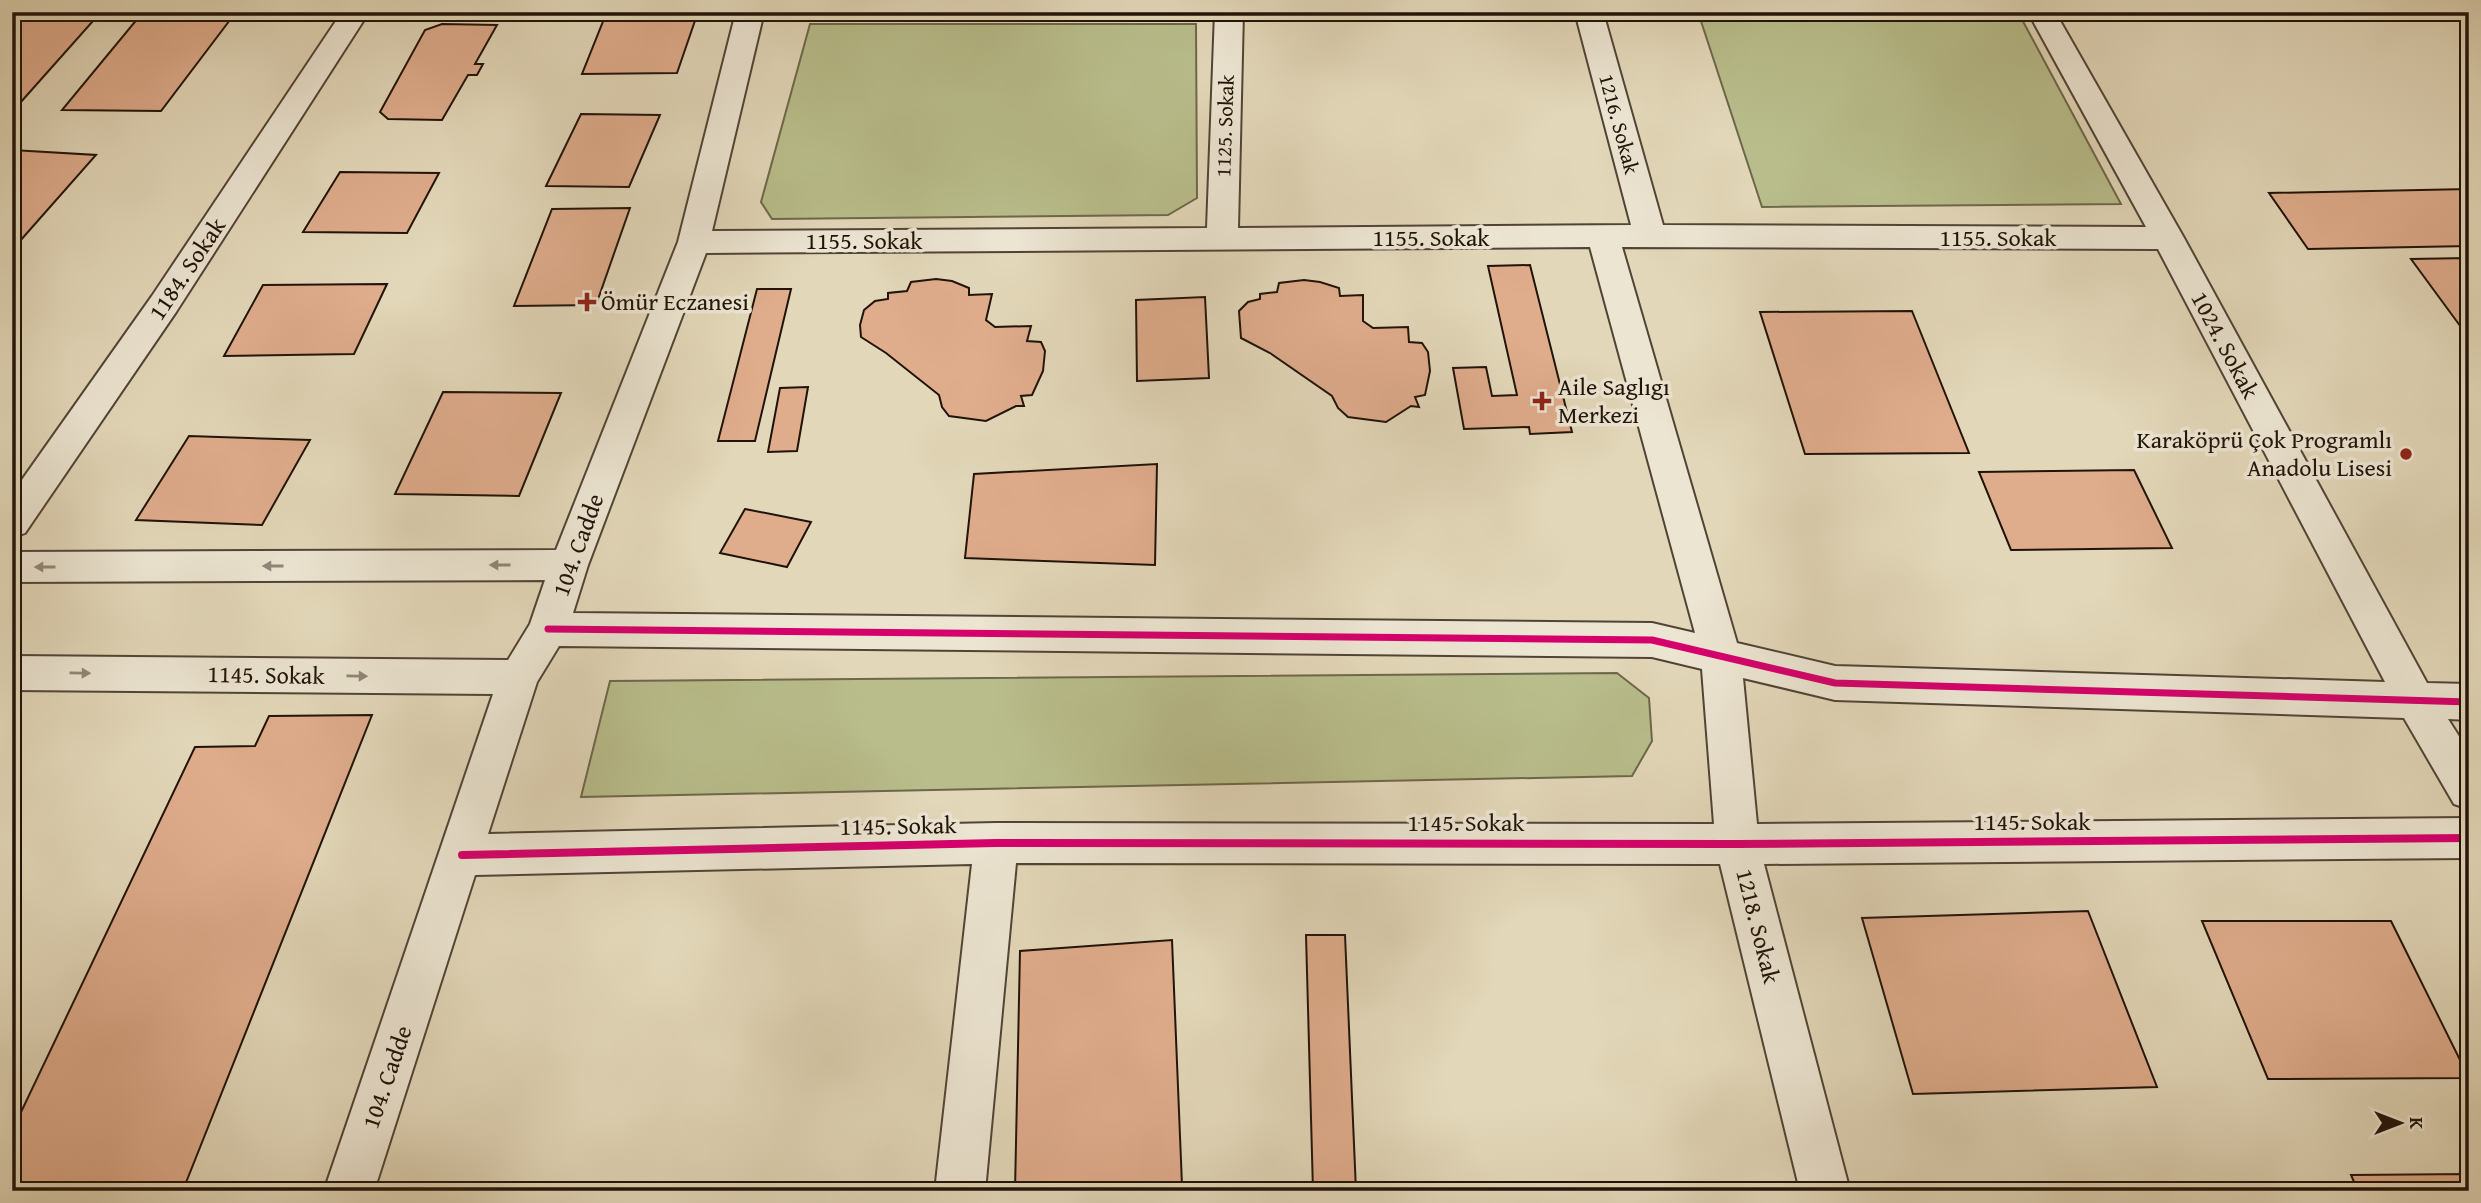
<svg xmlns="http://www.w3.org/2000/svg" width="2481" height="1203" viewBox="0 0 2481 1203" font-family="'Gentium Book Plus',serif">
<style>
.green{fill:#b8bd8b;stroke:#6c684a;stroke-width:2}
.building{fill:#dfac8c;stroke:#201309;stroke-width:2}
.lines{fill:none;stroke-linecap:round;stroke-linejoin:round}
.minor-casing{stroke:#504435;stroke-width:4}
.minor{fill:#ece5d2;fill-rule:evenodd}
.cycleway-far1-casing{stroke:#ece5d2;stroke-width:11}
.cycleway-casing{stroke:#ece5d2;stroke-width:12}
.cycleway-far1{stroke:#d6006c;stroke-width:7}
.cycleway{stroke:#d6006c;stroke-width:8}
.oneway{fill:#908678}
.poi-dot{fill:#8f2418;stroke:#ece5d2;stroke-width:2.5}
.labels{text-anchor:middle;stroke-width:7;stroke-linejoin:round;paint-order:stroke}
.far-street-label{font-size:21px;fill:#201309;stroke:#ece5d2}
.street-label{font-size:24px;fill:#201309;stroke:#ece5d2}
.poi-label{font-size:24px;fill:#201309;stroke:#ece5d2;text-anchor:start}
</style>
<rect width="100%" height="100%" fill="#e2d7b9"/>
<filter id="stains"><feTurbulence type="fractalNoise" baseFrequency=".00286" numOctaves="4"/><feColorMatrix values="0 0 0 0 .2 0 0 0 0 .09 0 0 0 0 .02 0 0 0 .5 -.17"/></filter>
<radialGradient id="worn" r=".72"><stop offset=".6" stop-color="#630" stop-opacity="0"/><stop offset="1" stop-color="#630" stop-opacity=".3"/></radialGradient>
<g class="green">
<polygon points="1698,12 2018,12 2121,204 1762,207"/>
<polygon points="810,24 1196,24 1197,198 1168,215 772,219 761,202"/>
<polygon points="1617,673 1649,698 1652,741 1632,776 581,797 610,681"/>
</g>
<g class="building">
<polygon points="12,12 101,12 12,112"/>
<polygon points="143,12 236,12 161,111 62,110"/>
<polygon points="698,12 677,73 582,74 606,14"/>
<polygon points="442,24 497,25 475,64 483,64 477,75 468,75 442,120 388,119 380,112 425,30"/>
<polygon points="581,114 660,115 629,187 546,186"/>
<polygon points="12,150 96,155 12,250"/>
<polygon points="340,172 439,173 407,233 303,232"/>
<polygon points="2469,189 2469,246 2308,249 2269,193"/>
<polygon points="630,208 596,305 514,306 552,209"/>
<polygon points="2469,258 2469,338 2411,259"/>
<polygon points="1530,265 1572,432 1530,434 1529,427 1464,429 1453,368 1486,367 1492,396 1517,395 1488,266"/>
<polygon points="936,279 952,281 969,288 969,295 992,294 986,320 995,327 1031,326 1027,341 1041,342 1045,351 1043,371 1032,395 1021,396 1024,406 1016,406 986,421 949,416 942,407 939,395 886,353 861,337 860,325 864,310 875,301 888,299 888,293 907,291 911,282"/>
<polygon points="1304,280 1320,282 1339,288 1340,296 1363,295 1363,321 1373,328 1408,327 1409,342 1422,343 1428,352 1430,371 1425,395 1415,397 1419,407 1411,406 1386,422 1348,417 1338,408 1332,396 1270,353 1241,338 1239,311 1248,302 1260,299 1260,294 1277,292 1279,283"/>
<polygon points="387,284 354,354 224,356 263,285"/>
<polygon points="757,289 791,289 755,441 718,441"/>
<polygon points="1205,297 1209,378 1137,381 1136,300"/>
<polygon points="1912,311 1969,453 1805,454 1760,312"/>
<polygon points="808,387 797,451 768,452 780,388"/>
<polygon points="443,392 561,393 519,496 395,494"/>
<polygon points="189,436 310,440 262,525 136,520"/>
<polygon points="1157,464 1155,565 965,558 974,474"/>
<polygon points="2134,470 2172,548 2011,550 1979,472"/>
<polygon points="745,509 811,522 787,567 720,553"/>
<polygon points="372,715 185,1185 163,1185 160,1191 12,1191 12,1131 195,747 255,746 269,716"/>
<polygon points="2088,911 2157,1087 1913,1094 1862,918"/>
<polygon points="2202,921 2391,921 2469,1078 2268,1079"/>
<polygon points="1306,935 1345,935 1356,1191 1313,1191"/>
<polygon points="1172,940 1182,1185 1106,1191 1015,1191 1020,951"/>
<polygon points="2469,1174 2469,1191 2358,1191 2351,1175"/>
</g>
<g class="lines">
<g class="minor-casing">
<g id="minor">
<polygon points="342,12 369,12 176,312 25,533 12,538 12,494 152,296"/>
<path d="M736 12H764L712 231 1207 228 1215 12H1243L1238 228 1631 225 1575 12H1603L1663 225 2146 227 2028 12H2055L2184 238 2427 683 2469 684V720L2448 719 2469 752V809L2454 804 2404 718 1835 700 1743 678 1757 824 2469 818V858L1764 864 1850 1191H1800L1720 864 1016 863 985 1191H935L972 864 475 875 374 1191H324L493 694 12 690V656L508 660 530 624 545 580 12 582V552L556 550 678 242ZM1590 247 1695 633 1652 623 573 613 588 565 706 253ZM1622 247 2158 249 2385 682 1835 666 1737 643ZM559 646 1652 657 1702 669 1714 824 996 823 488 834 537 682Z"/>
</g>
</g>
<use href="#minor" class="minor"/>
<g class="cycleway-far1-casing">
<polyline id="cycleway-far1" points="548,629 1652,640 1835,683 2469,702"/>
</g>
<g class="cycleway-casing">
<polyline id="cycleway" points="462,855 996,843 1737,844 2469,838"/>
</g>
<use href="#cycleway-far1" class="cycleway-far1"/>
<use href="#cycleway" class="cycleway"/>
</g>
<defs><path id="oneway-solid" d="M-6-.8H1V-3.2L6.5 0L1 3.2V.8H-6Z" transform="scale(1.75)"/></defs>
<g class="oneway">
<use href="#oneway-solid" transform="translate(500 565) rotate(180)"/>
<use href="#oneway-solid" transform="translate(273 566) rotate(180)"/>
<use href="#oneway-solid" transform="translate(45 567) rotate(180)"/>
<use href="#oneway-solid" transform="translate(80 673) rotate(1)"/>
<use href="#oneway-solid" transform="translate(357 676) rotate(1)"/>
</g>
<g class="poi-dot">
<path d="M583.5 291.5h7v7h7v7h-7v7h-7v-7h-7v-7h7z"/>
<path d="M1538.5 390.5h7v7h7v7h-7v7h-7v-7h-7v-7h7z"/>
<circle cx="2406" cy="454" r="7"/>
</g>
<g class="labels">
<g class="far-street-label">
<text transform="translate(1619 124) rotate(75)" y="7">1216. Sokak</text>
<text transform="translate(1225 126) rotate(-88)" y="7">1125. Sokak</text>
</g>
<g class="street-label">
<text x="1431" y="246">1155. Sokak</text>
<text x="1998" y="246">1155. Sokak</text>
<text x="864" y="249">1155. Sokak</text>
<text transform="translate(187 269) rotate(-56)" y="8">1184. Sokak</text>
<text transform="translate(2225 345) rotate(62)" y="8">1024. Sokak</text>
<text transform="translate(578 545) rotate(-70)" y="8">104. Cadde</text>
<text transform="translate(266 675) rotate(1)" y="8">1145. Sokak</text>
<text x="2032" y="830">1145. Sokak</text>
<text x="1466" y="831">1145. Sokak</text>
<text transform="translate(898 826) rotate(-1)" y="8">1145. Sokak</text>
<text transform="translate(1758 926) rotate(76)" y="8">1218. Sokak</text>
<text transform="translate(387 1077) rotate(-71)" y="8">104. Cadde</text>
</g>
<g class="poi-label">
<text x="601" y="310">Ömür Eczanesi</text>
<text x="1558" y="395">Aile Saglıgı<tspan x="1558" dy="28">Merkezi</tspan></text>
<text x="2392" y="448" text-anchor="end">Karaköprü Çok Programlı<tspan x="2392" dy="28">Anadolu Lisesi</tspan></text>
</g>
</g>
<rect width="2481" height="1203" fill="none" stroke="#e2d7b9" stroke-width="42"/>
<rect x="14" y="14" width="2453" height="1175" fill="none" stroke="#201309" stroke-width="3.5"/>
<rect x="21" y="21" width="2439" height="1161" fill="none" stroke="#201309" stroke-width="2"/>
<g transform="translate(2400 1123) rotate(90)" stroke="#ece5d2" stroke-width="5" paint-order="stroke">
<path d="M0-5L12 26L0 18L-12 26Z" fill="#201309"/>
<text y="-10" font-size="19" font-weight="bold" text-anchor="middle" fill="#201309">K</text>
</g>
<rect width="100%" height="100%" filter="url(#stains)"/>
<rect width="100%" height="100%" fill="url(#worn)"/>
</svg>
